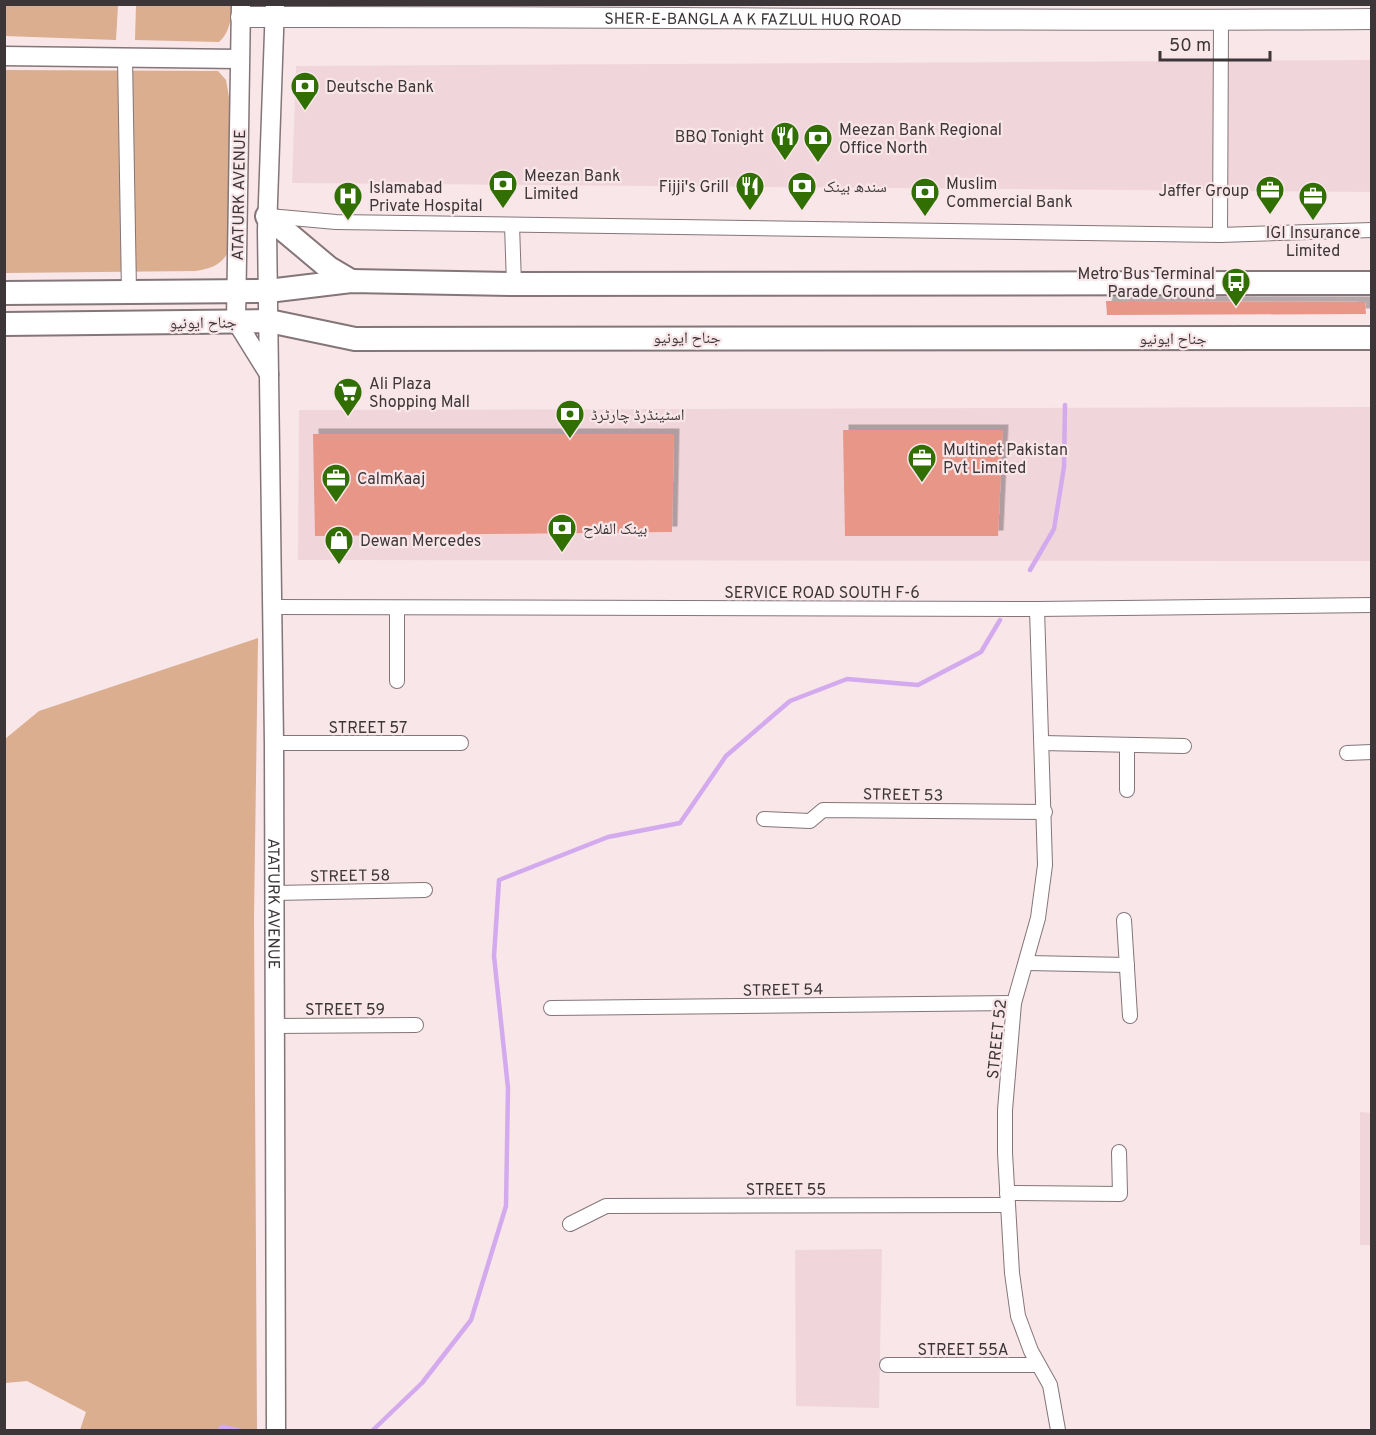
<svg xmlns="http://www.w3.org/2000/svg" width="1376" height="1435" viewBox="0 0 1376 1435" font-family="Overpass,'Noto Naskh Arabic',sans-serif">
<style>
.built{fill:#f0d6db}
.green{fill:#daae8e}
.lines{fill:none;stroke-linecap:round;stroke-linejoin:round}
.stream{stroke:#d2aaed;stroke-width:4.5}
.building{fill:#e89687;filter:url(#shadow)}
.minor-casing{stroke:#847578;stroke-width:16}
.tertiary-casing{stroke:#847578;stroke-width:21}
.secondary-casing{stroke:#847578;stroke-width:22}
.primary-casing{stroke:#847578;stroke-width:26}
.minor{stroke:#fff;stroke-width:14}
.tertiary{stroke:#fff;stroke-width:18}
.secondary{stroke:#fff;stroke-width:20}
.primary{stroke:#fff;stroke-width:22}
.labels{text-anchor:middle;stroke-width:4.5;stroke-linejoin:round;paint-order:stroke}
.street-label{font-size:16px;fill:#3d3638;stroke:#f8e6e9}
.poi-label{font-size:16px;fill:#3d3638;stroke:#f8e6e9;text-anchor:start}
</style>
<defs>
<filter id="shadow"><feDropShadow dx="5.5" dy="-5.5" stdDeviation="0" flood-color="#0004"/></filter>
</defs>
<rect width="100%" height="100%" fill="#f8e6e9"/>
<g class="built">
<polygon points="1371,60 1371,192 292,183 296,66"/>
<polygon points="1371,407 1371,561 298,560 299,410"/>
<polygon points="1360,1112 1371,1113 1371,1245 1360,1245"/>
<polygon points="882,1249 879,1408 796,1406 795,1250"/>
</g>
<g class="green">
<polygon points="5,4 118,5 116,40 5,36"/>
<path d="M136 5H232C232 17 229 34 219 42L135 40Z"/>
<path d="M4 70 218 71 226 80 230 103 231 249C220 265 214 268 195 271L5 273Z"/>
<polygon points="258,638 254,918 257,1430 80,1430 86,1412 27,1381 5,1383 5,739 39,711"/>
</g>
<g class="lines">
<g class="stream">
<polyline points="1030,570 1054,529 1064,467 1065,405"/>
<polyline points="219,1430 222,1427 239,1430"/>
<polyline points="373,1430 422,1383 471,1320 506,1206 508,1088 494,956 499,880 608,837 680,823 726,756 790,701 847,679 918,685 981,652 1000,620"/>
</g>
</g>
<g class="building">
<polygon points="1106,301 1365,302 1366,314 1107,315"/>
<polygon points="843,430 1003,430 998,536 845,536"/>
<polygon points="313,434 674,434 672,532 315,536"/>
</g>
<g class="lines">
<g class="minor-casing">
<g id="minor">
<polyline points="125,58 129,292"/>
<polyline points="269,216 336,222 1220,235 1372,230"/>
<polyline points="512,225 514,284"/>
<polyline points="1220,235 1221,20"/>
<polyline points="271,607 1037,609 1372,605"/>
<polyline points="1037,609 1045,865 1038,918 1014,1003 1005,1110 1005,1153 1012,1273 1018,1316 1031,1351 1050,1385 1058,1430"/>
<polyline points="397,681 397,608"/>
<polyline points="274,743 461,743"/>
<polyline points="1042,743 1184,746"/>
<polyline points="1127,745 1127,790"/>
<polyline points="1347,753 1372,752"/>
<polyline points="764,819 810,821 823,810 1045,812"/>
<polyline points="275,893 425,890"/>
<polyline points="1124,920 1130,1016"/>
<polyline points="1028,963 1127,965"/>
<polyline points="551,1008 1014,1003"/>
<polyline points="274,1026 416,1025"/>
<polyline points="1007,1193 1120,1194 1119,1152"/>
<polyline points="570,1224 606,1206 1007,1205"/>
<polyline points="887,1365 1038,1365"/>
</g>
</g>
<g class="tertiary-casing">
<g id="tertiary">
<polyline points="241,4 236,321 269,374"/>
<path id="s1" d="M275 4 267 230 274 743 276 1430"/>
<polyline points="4,56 239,59"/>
</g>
</g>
<g class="secondary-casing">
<g id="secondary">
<path id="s2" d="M241 17C618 16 995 22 1372 19"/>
</g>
</g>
<g class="primary-casing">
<g id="primary">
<polyline points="267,216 329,268 351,281"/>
<polyline points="4,293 268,291 351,281 514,284 1372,283"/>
<polyline points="4,324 269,321 355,339 1372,338"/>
</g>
</g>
<use href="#minor" class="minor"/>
<use href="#tertiary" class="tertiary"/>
<use href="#secondary" class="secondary"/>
<use href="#primary" class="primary"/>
</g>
<defs>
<g id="bank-pin" transform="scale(1.5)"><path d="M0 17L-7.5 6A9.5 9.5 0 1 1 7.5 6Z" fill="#316f02" stroke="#f8e6e9"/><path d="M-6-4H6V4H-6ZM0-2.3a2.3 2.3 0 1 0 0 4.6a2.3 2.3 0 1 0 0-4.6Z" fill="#fff"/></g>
<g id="restaurant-pin" transform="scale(1.5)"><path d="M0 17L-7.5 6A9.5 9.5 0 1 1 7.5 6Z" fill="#316f02" stroke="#f8e6e9"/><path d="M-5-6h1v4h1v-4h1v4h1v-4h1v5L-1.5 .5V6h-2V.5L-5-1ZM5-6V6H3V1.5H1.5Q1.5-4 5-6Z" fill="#fff"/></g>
<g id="office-pin" transform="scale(1.5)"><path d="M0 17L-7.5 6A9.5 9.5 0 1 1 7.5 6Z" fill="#316f02" stroke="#f8e6e9"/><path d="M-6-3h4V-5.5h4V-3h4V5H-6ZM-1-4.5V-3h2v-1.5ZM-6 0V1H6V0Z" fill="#fff"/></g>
<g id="hospital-pin" transform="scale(1.5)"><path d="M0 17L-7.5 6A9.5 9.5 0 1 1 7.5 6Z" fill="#316f02" stroke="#f8e6e9"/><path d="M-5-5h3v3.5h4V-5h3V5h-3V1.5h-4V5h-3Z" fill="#fff"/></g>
<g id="bus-pin" transform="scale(1.5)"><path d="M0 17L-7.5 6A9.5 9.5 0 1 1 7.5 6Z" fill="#316f02" stroke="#f8e6e9"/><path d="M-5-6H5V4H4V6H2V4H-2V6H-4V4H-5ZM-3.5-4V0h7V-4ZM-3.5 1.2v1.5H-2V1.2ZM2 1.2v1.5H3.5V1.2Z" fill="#fff"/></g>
<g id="supermarket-pin" transform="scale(1.5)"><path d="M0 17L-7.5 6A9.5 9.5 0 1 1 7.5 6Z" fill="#316f02" stroke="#f8e6e9"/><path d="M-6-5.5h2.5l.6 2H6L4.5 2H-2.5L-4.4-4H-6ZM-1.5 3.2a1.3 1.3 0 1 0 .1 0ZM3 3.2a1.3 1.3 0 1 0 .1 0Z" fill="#fff"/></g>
<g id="shop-pin" transform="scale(1.5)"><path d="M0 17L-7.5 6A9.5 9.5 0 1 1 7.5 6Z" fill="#316f02" stroke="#f8e6e9"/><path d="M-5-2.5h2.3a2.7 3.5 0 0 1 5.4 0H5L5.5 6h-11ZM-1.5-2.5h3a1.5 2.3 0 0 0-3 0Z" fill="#fff"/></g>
</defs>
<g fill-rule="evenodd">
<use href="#bank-pin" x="305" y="86"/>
<use href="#restaurant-pin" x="785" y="136"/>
<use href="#bank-pin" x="818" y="138"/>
<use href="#bank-pin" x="503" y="184"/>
<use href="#restaurant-pin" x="750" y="186"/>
<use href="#bank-pin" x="802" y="186"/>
<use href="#office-pin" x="1270" y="190"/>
<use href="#bank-pin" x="925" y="192"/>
<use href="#hospital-pin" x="348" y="196"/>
<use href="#office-pin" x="1313" y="196"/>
<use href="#bus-pin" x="1236" y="282"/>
<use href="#supermarket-pin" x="348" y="392"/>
<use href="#bank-pin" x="570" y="414"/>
<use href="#office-pin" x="922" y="458"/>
<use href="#office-pin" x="336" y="478"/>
<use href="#bank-pin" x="562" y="528"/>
<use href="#shop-pin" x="339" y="540"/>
</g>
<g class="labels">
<g class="street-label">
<text dy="6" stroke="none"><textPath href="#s2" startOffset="512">SHER-E-BANGLA A K FAZLUL HUQ ROAD</textPath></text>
<text transform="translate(238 195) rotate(-89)" y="6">ATATURK AVENUE</text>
<text transform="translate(203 322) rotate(-1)" y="6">جناح ایونیو</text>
<text x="687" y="343">جناح ایونیو</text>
<text x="1173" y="344">جناح ایونیو</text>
<text x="822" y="598">SERVICE ROAD SOUTH F-6</text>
<text x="368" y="733">STREET 57</text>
<text transform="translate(903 794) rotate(1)" y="6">STREET 53</text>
<text transform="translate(350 875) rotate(-1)" y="6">STREET 58</text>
<text dy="6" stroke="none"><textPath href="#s1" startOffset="900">ATATURK AVENUE</textPath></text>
<text transform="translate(783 989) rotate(-1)" y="6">STREET 54</text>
<text x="345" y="1015">STREET 59</text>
<text transform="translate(996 1039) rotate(-84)" y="6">STREET 52</text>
<text x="786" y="1195">STREET 55</text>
<text x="963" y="1355">STREET 55A</text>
</g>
<g class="poi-label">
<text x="326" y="92">Deutsche Bank</text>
<text x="839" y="135">Meezan Bank Regional<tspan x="839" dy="18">Office North</tspan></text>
<text x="764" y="142" text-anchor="end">BBQ Tonight</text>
<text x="524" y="181">Meezan Bank<tspan x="524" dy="18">Limited</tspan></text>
<text x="946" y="189">Muslim<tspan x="946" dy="18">Commercial Bank</tspan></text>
<text x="729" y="192" text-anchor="end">Fijji's Grill</text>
<text x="823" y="192">سندھ بینک</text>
<text x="369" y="193">Islamabad<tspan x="369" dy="18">Private Hospital</tspan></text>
<text x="1249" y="196" text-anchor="end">Jaffer Group</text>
<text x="1313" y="238" text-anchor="middle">IGI Insurance<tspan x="1313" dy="18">Limited</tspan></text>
<text x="1215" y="279" text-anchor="end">Metro Bus Terminal<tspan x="1215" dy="18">Parade Ground</tspan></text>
<text x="369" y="389">Ali Plaza<tspan x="369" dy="18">Shopping Mall</tspan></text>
<text x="591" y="420">اسٹینڈرڈ چارٹرڈ</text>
<text x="943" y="455">Multinet Pakistan<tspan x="943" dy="18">Pvt Limited</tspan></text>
<text x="357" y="484">CalmKaaj</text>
<text x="583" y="534">بینک الفلاح</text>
<text x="360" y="546">Dewan Mercedes</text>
</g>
</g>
<rect width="1376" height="1435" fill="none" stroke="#3d3638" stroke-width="12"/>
<path d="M1160 51v9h110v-9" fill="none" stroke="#3d3638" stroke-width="3"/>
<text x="1169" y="51" font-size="18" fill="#3d3638" stroke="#f8e6e9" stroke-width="4.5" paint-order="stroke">50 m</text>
</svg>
